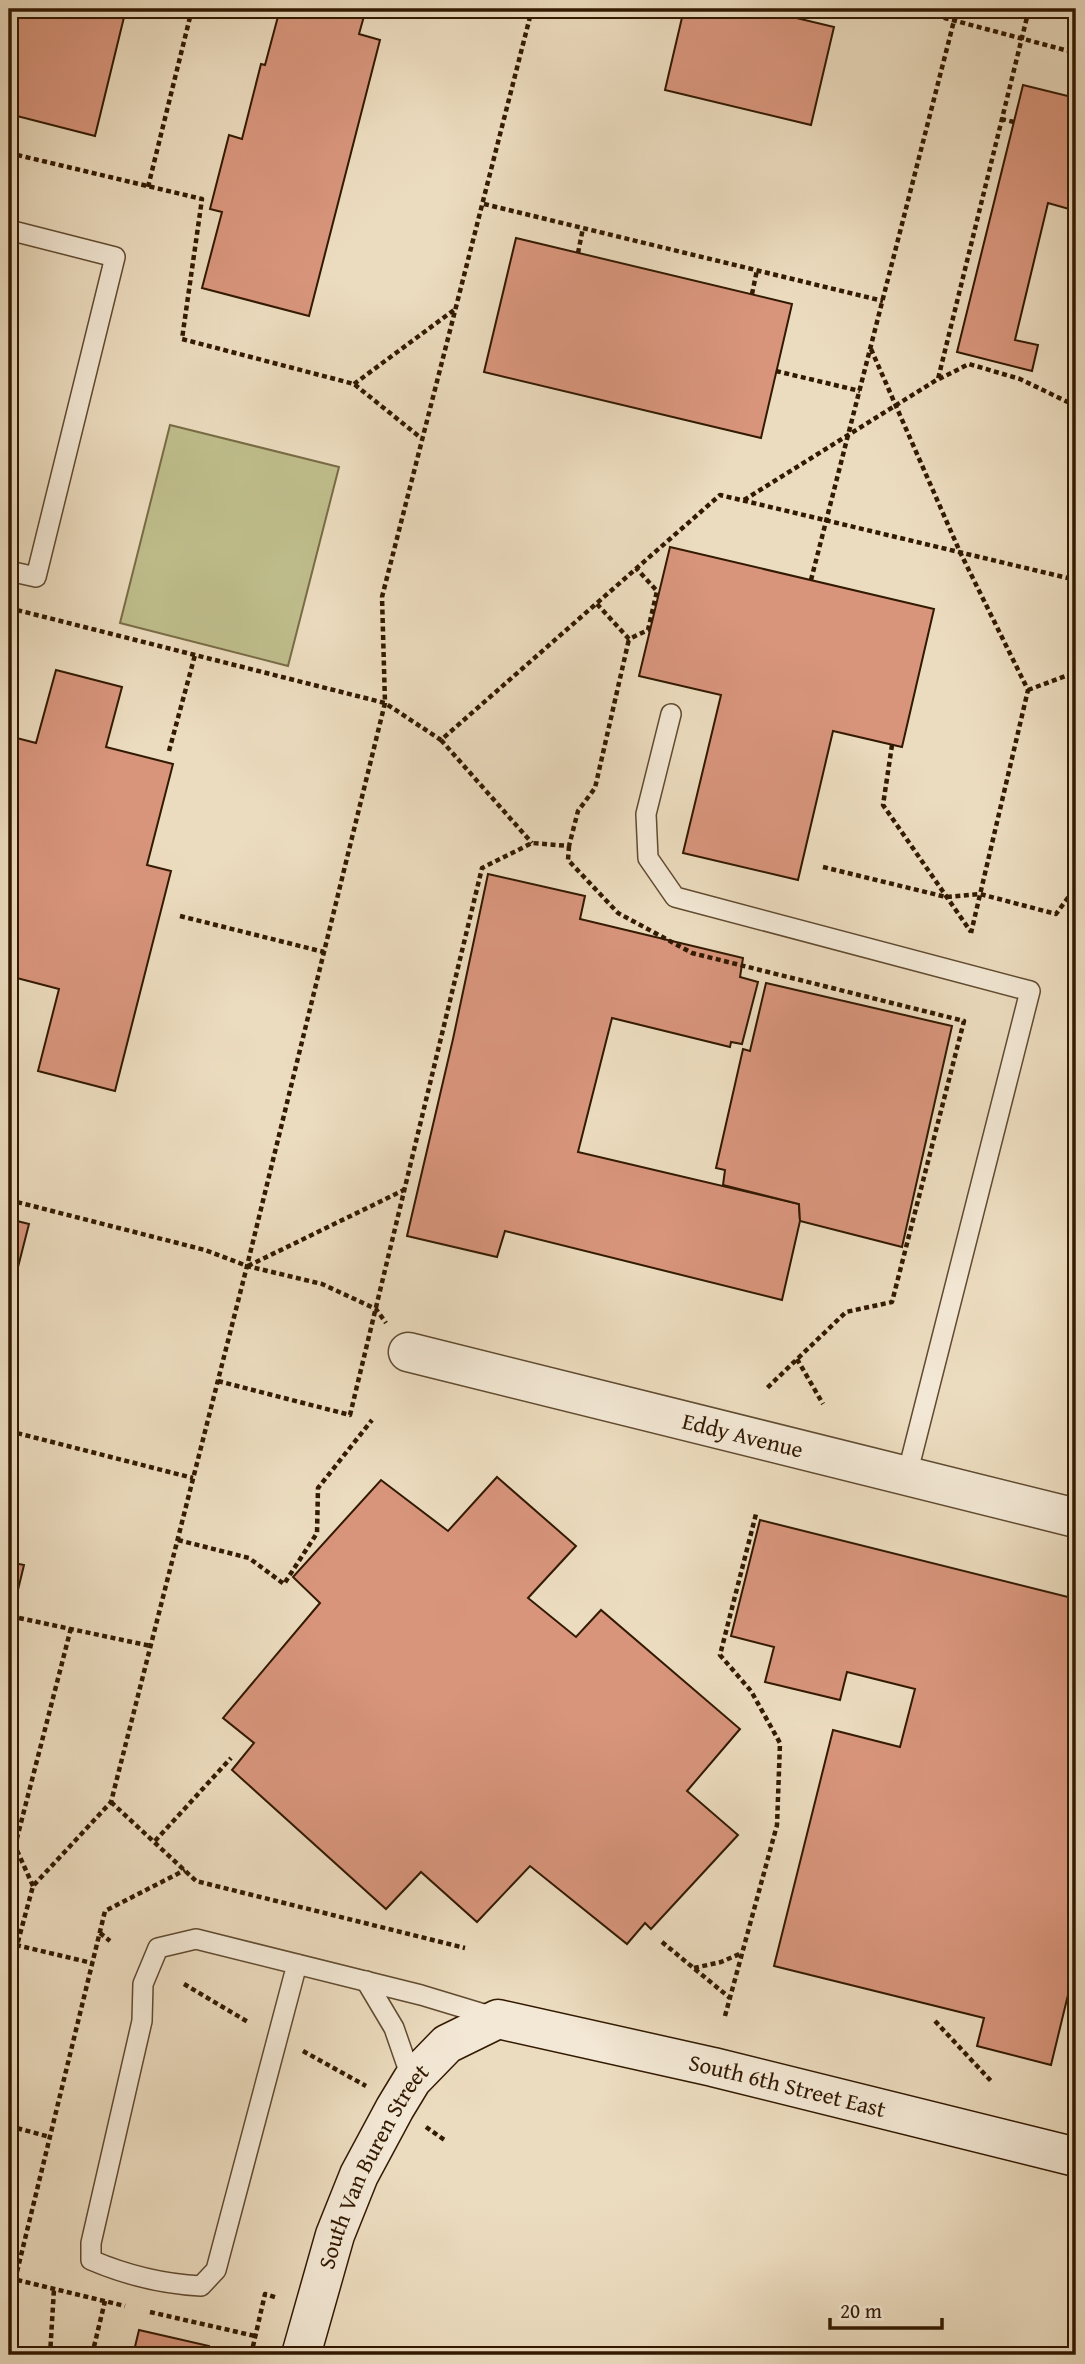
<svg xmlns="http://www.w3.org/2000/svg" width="1085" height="2364" viewBox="0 0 1085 2364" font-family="'Gentium Book Plus',serif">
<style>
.green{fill:#bfbe8c;stroke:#786c46;stroke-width:2}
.building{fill:#d8957c;stroke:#321901;stroke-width:2}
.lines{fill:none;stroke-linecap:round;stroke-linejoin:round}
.lane-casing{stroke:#604a30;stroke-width:22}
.street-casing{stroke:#604a30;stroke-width:41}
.secondary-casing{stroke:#321901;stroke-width:41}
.path{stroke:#321901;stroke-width:4.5;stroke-dasharray:5 3.5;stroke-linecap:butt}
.lane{stroke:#f3e8d5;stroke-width:19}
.street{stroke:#f3e8d5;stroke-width:38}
.secondary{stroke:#f3e8d5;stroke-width:38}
.labels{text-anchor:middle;stroke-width:5;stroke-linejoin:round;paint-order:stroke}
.street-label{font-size:23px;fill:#321901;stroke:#f3e8d5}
</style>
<rect width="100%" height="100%" fill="#ecdcbf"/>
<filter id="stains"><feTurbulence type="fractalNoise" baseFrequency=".00286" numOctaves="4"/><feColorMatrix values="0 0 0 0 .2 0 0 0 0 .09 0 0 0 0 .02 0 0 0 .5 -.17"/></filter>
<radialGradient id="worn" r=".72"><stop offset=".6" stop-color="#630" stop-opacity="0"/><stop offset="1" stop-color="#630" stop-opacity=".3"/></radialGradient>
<polygon class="green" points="170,425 339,467 288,666 120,623"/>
<g class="building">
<polygon points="9,9 126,9 95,136 9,114"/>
<polygon points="280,9 366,9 359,34 380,40 309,316 202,288 222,212 210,209 229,135 242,139 261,64 265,65"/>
<polygon points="684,9 759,9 834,27 811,125 665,90"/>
<polygon points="1023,85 1076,98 1076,211 1048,203 1015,340 1038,345 1032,371 957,352"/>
<polygon points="516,238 792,304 761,438 484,372"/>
<polygon points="670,547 934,609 902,747 833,731 798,880 683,853 721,695 639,676"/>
<polygon points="56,670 122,687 106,747 173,764 147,865 171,871 115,1091 38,1071 59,989 9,976 9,736 36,743"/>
<polygon points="488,874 585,896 580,919 743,958 740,977 758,982 742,1044 731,1042 730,1047 612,1018 578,1152 799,1204 800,1221 782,1300 505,1231 497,1257 407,1236 453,1039"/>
<polygon points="766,983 952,1026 902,1247 800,1221 799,1204 723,1185 725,1170 716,1168 743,1049 750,1051"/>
<polygon points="1076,1107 1076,1145 1072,1144 1068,1112"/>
<polygon points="9,1219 29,1224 17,1271 9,1269"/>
<polygon points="497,1477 576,1546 528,1598 576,1637 601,1610 740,1729 687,1791 738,1835 651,1929 645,1923 627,1944 530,1866 477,1922 421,1872 386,1909 232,1770 254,1743 223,1718 320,1603 293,1577 381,1480 448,1531"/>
<polygon points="760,1520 1076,1599 1072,1625 1076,1626 1076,1962 1051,2065 977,2046 984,2018 774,1966 833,1730 900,1747 915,1689 847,1672 840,1700 765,1682 774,1647 731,1636"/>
<polygon points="9,1562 24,1565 9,1627"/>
<polygon points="139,2330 209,2346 208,2355 133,2355"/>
</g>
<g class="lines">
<g class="lane-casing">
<g id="lane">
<polyline points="9,230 115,257 36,577 9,571"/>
<polyline points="671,714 646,814 648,858 675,897 1030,991 907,1475"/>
<path d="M297 1964 216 2270 201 2286C163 2284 126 2275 91 2260V2243L142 2021 143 1984 158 1948 196 1939 421 1995 497 2018"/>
<polyline points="366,1981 394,2028 412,2080"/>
</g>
</g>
<g class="street-casing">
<g id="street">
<path id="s1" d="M408 1352 1076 1518"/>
</g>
</g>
<g class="secondary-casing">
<g id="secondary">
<path id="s2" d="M301 2355 335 2235 359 2175 395 2108 412 2080 447 2044 498 2019 713 2067 1076 2157"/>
</g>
</g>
<g class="path">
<polyline points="911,9 1076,53"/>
<polyline points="772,12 773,9"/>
<polyline points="1001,119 1014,122"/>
<polyline points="9,153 202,199 182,339 354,384 421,438"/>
<polyline points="148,187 192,9"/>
<polyline points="484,204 883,301"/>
<polyline points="578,253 583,228"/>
<polyline points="752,294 757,270"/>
<polyline points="871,349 960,552 1028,690 971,933"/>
<polyline points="776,371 860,391"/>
<polyline points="939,379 969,364 1020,379 1076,406"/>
<polyline points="354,384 454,310"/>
<polyline points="744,500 938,379 1029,9"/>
<polyline points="811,580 957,9"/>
<polyline points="597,604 629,639 648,630 657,591 636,568"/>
<polyline points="9,608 385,703 441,740 720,495 1076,580"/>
<polyline points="1028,690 1076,672"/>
<polyline points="441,740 532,843"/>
<polyline points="892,745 883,805 971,932"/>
<polyline points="169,751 195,655"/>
<polyline points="569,846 568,860 618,913 692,953 964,1021 892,1302 846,1312 766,1389"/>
<polyline points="823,867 946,897 980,894 1056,914 1070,895 1076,898"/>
<polyline points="180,916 324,952"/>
<polyline points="1076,1045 1072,1050 1072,1078 1076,1078"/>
<polyline points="9,1200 205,1250 247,1266 322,1284 376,1309 386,1323"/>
<polyline points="248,1266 406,1189"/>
<polyline points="797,1359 823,1404"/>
<polyline points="218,1381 350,1415 482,868 532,843 569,846 578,811 595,788 629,639"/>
<polyline points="9,1431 193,1478"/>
<polyline points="178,1540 249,1558 284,1584 317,1533 318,1488 372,1420"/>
<polyline points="19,1618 151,1646"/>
<polyline points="111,1802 196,1881 465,1948"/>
<polyline points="155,1841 231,1758"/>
<polyline points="33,1886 15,1846 71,1628"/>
<polyline points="100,1933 110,1941"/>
<polyline points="662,1942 730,1998"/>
<polyline points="16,1945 92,1963"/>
<polyline points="694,1968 721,1962 742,1953"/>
<polyline points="9,1975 33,1886 111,1802 247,1266 385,703 382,597 532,9"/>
<polyline points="184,1984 248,2022"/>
<polyline points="725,2016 777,1825 780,1743 751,1691 720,1655 756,1514"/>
<polyline points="935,2021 991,2081"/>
<polyline points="303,2051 366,2086"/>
<polyline points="9,2126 50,2137"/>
<polyline points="426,2127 446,2141"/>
<polyline points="9,2278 125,2306"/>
<polyline points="15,2280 105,1911 185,1870"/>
<polyline points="150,2312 255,2336"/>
<polyline points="50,2355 54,2289"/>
<polyline points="92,2355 105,2301"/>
<polyline points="251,2355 265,2294 278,2298"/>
</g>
<use href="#lane" class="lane"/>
<use href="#street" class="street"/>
<use href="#secondary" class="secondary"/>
</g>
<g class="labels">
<g class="street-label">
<text dy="8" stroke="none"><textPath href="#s1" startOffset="345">Eddy Avenue</textPath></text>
<text dy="8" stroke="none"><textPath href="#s2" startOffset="702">South 6th Street East</textPath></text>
<text dy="8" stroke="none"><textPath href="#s2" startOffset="203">South Van Buren Street</textPath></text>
</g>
</g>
<rect width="1085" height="2364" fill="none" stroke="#ecdcbf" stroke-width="35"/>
<rect x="10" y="10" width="1064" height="2343" fill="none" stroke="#321901" stroke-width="3.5"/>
<rect x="18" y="18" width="1050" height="2329" fill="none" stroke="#321901" stroke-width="2"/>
<path d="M830 2318v10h112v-10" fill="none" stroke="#321901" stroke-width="3.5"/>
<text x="840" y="2318" font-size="21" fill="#321901" stroke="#f3e8d5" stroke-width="5" paint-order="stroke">20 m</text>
<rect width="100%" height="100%" filter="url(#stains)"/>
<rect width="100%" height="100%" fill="url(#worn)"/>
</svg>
